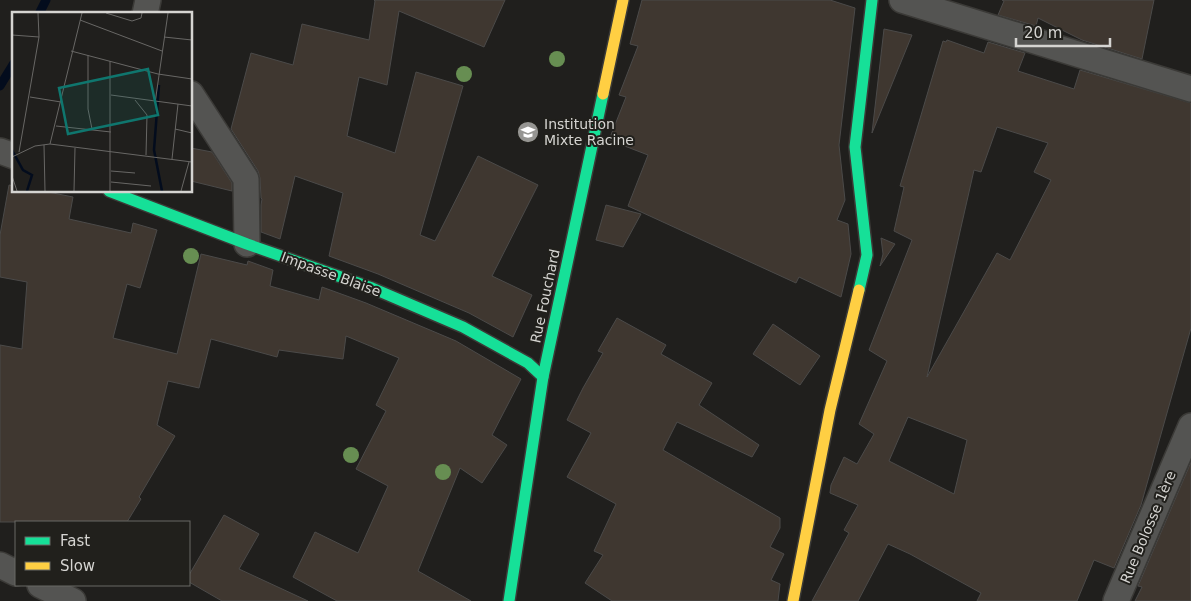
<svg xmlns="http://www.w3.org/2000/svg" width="1191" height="601" viewBox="0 0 1191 601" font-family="'DejaVu Sans',sans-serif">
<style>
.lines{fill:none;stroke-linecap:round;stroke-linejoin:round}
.stream{stroke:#030c1d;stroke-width:9}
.building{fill:#3f3730;stroke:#4b4a49;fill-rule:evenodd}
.street-casing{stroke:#3b3a37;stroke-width:28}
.fast-casing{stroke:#3b3a37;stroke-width:14}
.slow-casing{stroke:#3b3a37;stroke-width:14}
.street{stroke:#545452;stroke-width:25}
.fast{stroke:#16e098;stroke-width:11}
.slow{stroke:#ffcf43;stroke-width:11}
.tree{fill:#678e52}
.labels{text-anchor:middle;stroke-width:4;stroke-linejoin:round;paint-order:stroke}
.poi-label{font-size:14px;fill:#d5d4d1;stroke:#21201c;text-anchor:start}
.street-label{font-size:14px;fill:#d5d4d1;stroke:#21201c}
.inset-river{fill:none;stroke:#030c1d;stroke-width:2.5}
.inset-road{fill:none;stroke:#686765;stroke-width:1}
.view{fill:#0f766e;fill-opacity:0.15;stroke:#0f766e;stroke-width:2.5}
.inset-edge{fill:none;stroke:#d5d4d1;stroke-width:2.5}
</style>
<rect width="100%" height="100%" fill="#201f1d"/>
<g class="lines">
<g class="stream">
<polyline points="39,14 46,0"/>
<polyline points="0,86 14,63"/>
</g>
</g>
<g class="building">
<polygon points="374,0 505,0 484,47 399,11 387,85 359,77 347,136 395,153 416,72 463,86 420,235 435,241 478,156 538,185 492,276 532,295 513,337 469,313 378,274 329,256 343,193 295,176 280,239 261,232 261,205 262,199 261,198 260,178 258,171 231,129 251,53 293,65 302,24 369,40 375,1"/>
<polygon points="642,0 830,0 855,8 839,145 845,200 837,220 848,224 851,254 841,297 799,277 796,283 628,206 648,155 609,140 626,97 619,95 638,46 630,44"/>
<polygon points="1002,0 1154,0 1142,59 1082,40 1038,18 1036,26 998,15 1004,1"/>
<polygon points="884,29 912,35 872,133"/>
<path d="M947 40 984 53 988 42 1025 53 1018 71 1074 89 1080 70 1191 103V328L1141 505 1114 568 1094 560 1077 601H977L981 593 910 554 888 544 858 601H812L849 533 844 530 858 505 830 493 831 485 844 457 857 464 874 434 859 424 887 361 869 350 912 240 894 231 904 187 900 186 943 41 946 42ZM997 127 1048 143 1034 172 1051 180 1010 260 997 253 927 377 974 170 981 172ZM908 417 967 440 954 494 889 461Z"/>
<polygon points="191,148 212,152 232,183 232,191 191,181"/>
<polygon points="9,185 14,186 14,191 43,191 73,197 69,219 131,233 133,223 157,230 140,288 127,284 113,338 177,354 201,254 247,265 248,261 273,270 270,286 319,300 322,287 366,303 456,341 521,379 492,435 507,445 482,483 460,468 418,571 471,601 337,601 293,577 315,532 358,553 388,486 356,469 386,411 376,405 399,358 346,336 343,359 279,350 277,357 211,339 199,388 168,381 157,425 175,436 139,497 141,499 127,522 0,522 0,345 22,349 27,282 0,277 0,235"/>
<polygon points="606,205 641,214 623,247 596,240"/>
<polygon points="881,238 895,244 880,266 883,254"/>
<polygon points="617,318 666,345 661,354 712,383 699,405 759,445 752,457 677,422 663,450 780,518 780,528 770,547 784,554 771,580 780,584 778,601 612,601 585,583 603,555 594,551 616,504 567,477 591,433 567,420 583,388 603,353 598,351"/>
<polygon points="773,324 820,356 800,385 753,354"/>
<polygon points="1191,462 1191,601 1135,601 1142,587 1138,586"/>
<polygon points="224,515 259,534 239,569 308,601 222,601 189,582 189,575"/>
</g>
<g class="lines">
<g class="street-casing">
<g id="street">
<polyline points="902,0 1191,89"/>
<polyline points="145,14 148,0"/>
<polyline points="191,94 246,179 247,244"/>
<polyline points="0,151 14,156"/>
<polyline points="0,565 16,573"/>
<polyline points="40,585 73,601"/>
<polyline points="1116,601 1191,426"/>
</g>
</g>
<g class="fast-casing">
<g id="fast">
<polyline points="109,191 247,244 372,288 463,327 528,363 543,377"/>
<polyline points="859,290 867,255 855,147 872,0"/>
<polyline points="509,601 543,377 603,94"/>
</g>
</g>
<g class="slow-casing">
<g id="slow">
<polyline points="603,94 623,0"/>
<polyline points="793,601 830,410 859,290"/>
</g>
</g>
<use href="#street" class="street"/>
<use href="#fast" class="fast"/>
<use href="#slow" class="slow"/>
</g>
<g class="tree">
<circle cx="557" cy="59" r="8"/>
<circle cx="464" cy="74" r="8"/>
<circle cx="191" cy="256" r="8"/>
<circle cx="351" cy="455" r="8"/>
<circle cx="443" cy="472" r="8"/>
</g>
<defs>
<g id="school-disc" transform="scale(1.125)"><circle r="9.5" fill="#969592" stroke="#21201c"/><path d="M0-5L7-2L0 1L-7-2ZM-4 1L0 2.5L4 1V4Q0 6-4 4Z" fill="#fff"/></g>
</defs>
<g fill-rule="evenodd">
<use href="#school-disc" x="528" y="132"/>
</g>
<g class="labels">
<g class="poi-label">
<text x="544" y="129">Institution<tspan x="544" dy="16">Mixte Racine</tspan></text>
</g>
<g class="street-label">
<text transform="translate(331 274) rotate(20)" y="5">Impasse Blaise</text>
<text transform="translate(545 296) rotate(-78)" y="5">Rue Fouchard</text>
<text transform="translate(1148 527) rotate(-67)" y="5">Rue Bolosse 1ère</text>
</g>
</g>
<g transform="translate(12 12)">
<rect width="180" height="180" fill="#201f1d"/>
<path class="inset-river" d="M147 73 142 138 150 179M0 138 11 158 20 163 15 179"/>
<path class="inset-road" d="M94 1 120 9 129 6 130 1M68 8 150 39M0 23 27 25M152 25 180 28M59 39 146 62 180 67M76 43V97L80 117M98 49V179M99 83 180 94M18 85 49 90M123 88 135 103 134 143M143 91 156 1M44 114 99 120M163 117 180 121M38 132 70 1M32 133 33 179M7 140 27 25 26 1M0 145 23 134 38 132 180 150M160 147 166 92M99 159 123 161M0 164 5 179M99 170 139 174M62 179 63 136M169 179 177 150"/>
<path class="view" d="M136 57 146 103 56 122 47 76Z"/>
<rect width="180" height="180" class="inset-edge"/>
</g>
<rect x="15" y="521" width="175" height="65" fill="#21201c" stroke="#696864"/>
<rect x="25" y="537" width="25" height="8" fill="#16e098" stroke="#696864"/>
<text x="60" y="546" font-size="15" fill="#d5d4d1">Fast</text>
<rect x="25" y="562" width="25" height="8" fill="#ffcf43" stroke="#696864"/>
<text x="60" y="571" font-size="15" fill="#d5d4d1">Slow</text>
<path d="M1016 38v8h94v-8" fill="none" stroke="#d5d4d1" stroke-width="2.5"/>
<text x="1024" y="38" font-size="15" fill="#d5d4d1" stroke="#21201c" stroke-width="4" paint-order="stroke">20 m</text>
</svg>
